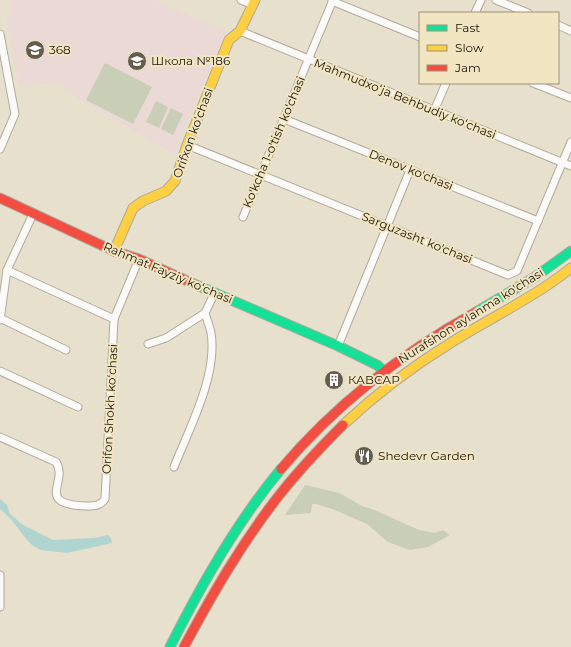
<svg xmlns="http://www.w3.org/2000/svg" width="571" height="647" viewBox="0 0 571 647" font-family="Montserrat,sans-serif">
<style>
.education{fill:#ebd9d5}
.green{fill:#c9ceb7}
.water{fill:#b0d5d0}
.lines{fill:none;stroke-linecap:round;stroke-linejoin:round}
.street-casing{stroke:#afaa9a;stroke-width:9}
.fast-casing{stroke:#afaa9a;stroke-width:11}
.slow-casing{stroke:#afaa9a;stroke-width:11}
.jam-casing{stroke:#afaa9a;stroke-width:11}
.street{stroke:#fbfaf8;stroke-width:7}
.fast{stroke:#16e098;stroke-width:9}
.slow{stroke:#ffcf43;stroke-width:9}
.jam{stroke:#f24e42;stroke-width:9}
.labels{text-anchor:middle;stroke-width:4;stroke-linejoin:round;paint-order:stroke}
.poi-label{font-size:12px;fill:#1a1609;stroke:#f2e5c2;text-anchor:start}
.street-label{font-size:12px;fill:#1a1609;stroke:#f2e5c2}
</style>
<rect width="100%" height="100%" fill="#e7e0cd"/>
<polygon class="education" points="10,0 153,0 226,31 174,154 65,91 64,83 19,85 6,17 10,11"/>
<g class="green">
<polygon points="105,63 152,87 133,124 86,100"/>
<polygon points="156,101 168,107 159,128 146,122"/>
<polygon points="171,108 183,114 173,135 161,129"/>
<polygon points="305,485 339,493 362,506 372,509 419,530 434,533 443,530 450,535 428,547 410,550 388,542 367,524 335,510 316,504 312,504 311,513 285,515"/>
</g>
<polygon class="water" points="0,499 7,505 10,514 23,525 53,540 94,538 108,535 111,538 112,543 67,553 41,550 33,546 27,540 10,518 0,509"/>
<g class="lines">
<g class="street-casing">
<g id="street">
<polyline points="241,0 253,5"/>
<polyline points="496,0 528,13"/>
<polyline points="332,1 420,37"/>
<polyline points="475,13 481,0"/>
<polyline points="558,25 571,31"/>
<polyline points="240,31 571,166"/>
<polyline points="0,34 15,114 0,149"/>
<polyline points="533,83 571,98"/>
<polyline points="434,111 446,83"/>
<polyline points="284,119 538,221"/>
<polyline points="187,145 508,275 517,271 571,142"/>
<polyline points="243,217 333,0"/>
<polyline points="7,270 114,319"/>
<polyline points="0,318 66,350"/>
<polyline points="0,320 7,270 33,214"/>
<polyline points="148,344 166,338 205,313"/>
<polyline points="338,346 410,170"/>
<polyline points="0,371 78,407"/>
<path d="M0 437 56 462C69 482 34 504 86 506 95 506 100 506 105 499L114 319 139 259"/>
<path d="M174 467C189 429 218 375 211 333 210 327 207 320 205 313L215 292"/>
<polyline points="0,575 0,607"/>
</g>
</g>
<g class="fast-casing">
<g id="fast">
<polyline points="194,284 338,346 377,365 384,371"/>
<polyline points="476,312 535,277 571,251"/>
<path d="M170 647C201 585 236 523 281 469"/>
</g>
</g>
<g class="slow-casing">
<g id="slow">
<polyline points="114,251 133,208 143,201 166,191 175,181 187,145 229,40 240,31 255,0"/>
<path d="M343 425C376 394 413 366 452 342 492 317 533 298 571 268"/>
</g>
</g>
<g class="jam-casing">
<g id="jam">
<polyline points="0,198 114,251 139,259 194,284"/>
<path d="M281 469C336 404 402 353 476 312"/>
<path d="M184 647C213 593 243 541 281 493 300 469 321 447 343 425"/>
</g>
</g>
<use href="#street" class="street"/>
<use href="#fast" class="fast"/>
<use href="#slow" class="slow"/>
<use href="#jam" class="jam"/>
</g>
<defs>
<g id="school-disc" transform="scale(1)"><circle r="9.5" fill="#625d4e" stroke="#f2e5c2"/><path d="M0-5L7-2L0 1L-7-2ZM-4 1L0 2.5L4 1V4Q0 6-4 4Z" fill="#fff"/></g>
<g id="building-disc" transform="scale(1)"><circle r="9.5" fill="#625d4e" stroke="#f2e5c2"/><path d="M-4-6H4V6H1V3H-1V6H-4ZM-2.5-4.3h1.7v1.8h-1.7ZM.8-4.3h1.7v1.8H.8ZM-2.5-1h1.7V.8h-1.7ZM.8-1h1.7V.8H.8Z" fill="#fff"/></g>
<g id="restaurant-disc" transform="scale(1)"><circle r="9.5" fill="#625d4e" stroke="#f2e5c2"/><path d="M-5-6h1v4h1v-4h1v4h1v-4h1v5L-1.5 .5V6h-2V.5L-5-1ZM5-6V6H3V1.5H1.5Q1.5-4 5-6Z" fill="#fff"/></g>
</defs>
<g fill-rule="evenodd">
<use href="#school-disc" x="35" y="50"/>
<use href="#school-disc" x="137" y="61"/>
<use href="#building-disc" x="334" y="380"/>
<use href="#restaurant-disc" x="364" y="456"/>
</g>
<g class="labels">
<g class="poi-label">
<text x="49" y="54">368</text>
<text x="151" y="65">Школа №186</text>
<text x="348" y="384">КАВСАР</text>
<text x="378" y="460">Shedevr Garden</text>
</g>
<g class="street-label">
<text transform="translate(405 99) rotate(22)" y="4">Mahmudxoʻja Behbudiy koʻchasi</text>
<text transform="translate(193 133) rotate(-70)" y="4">Orifxon koʻchasi</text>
<text transform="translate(274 142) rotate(-67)" y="4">Ko'kcha 1-o'tish ko'chasi</text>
<text transform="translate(411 170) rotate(22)" y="4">Denov ko'chasi</text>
<text transform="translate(417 238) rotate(22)" y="4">Sarguzasht ko'chasi</text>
<text transform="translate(168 273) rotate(23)" y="4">Rahmat Fayziy koʻchasi</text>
<text transform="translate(471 316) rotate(-32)" y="4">Nurafshon aylanma ko'chasi</text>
<text transform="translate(110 409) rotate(-87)" y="4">Orifon Shokh koʻchasi</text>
</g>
</g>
<rect x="419" y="12" width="140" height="72" fill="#f2e5c2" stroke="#9c9278"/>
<rect x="427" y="25" width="20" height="6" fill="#16e098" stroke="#9c9278"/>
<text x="455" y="32" font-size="12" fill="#1a1609">Fast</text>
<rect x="427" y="45" width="20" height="6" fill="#ffcf43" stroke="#9c9278"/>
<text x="455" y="52" font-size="12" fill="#1a1609">Slow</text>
<rect x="427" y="65" width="20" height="6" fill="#f24e42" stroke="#9c9278"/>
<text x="455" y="72" font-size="12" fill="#1a1609">Jam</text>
</svg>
